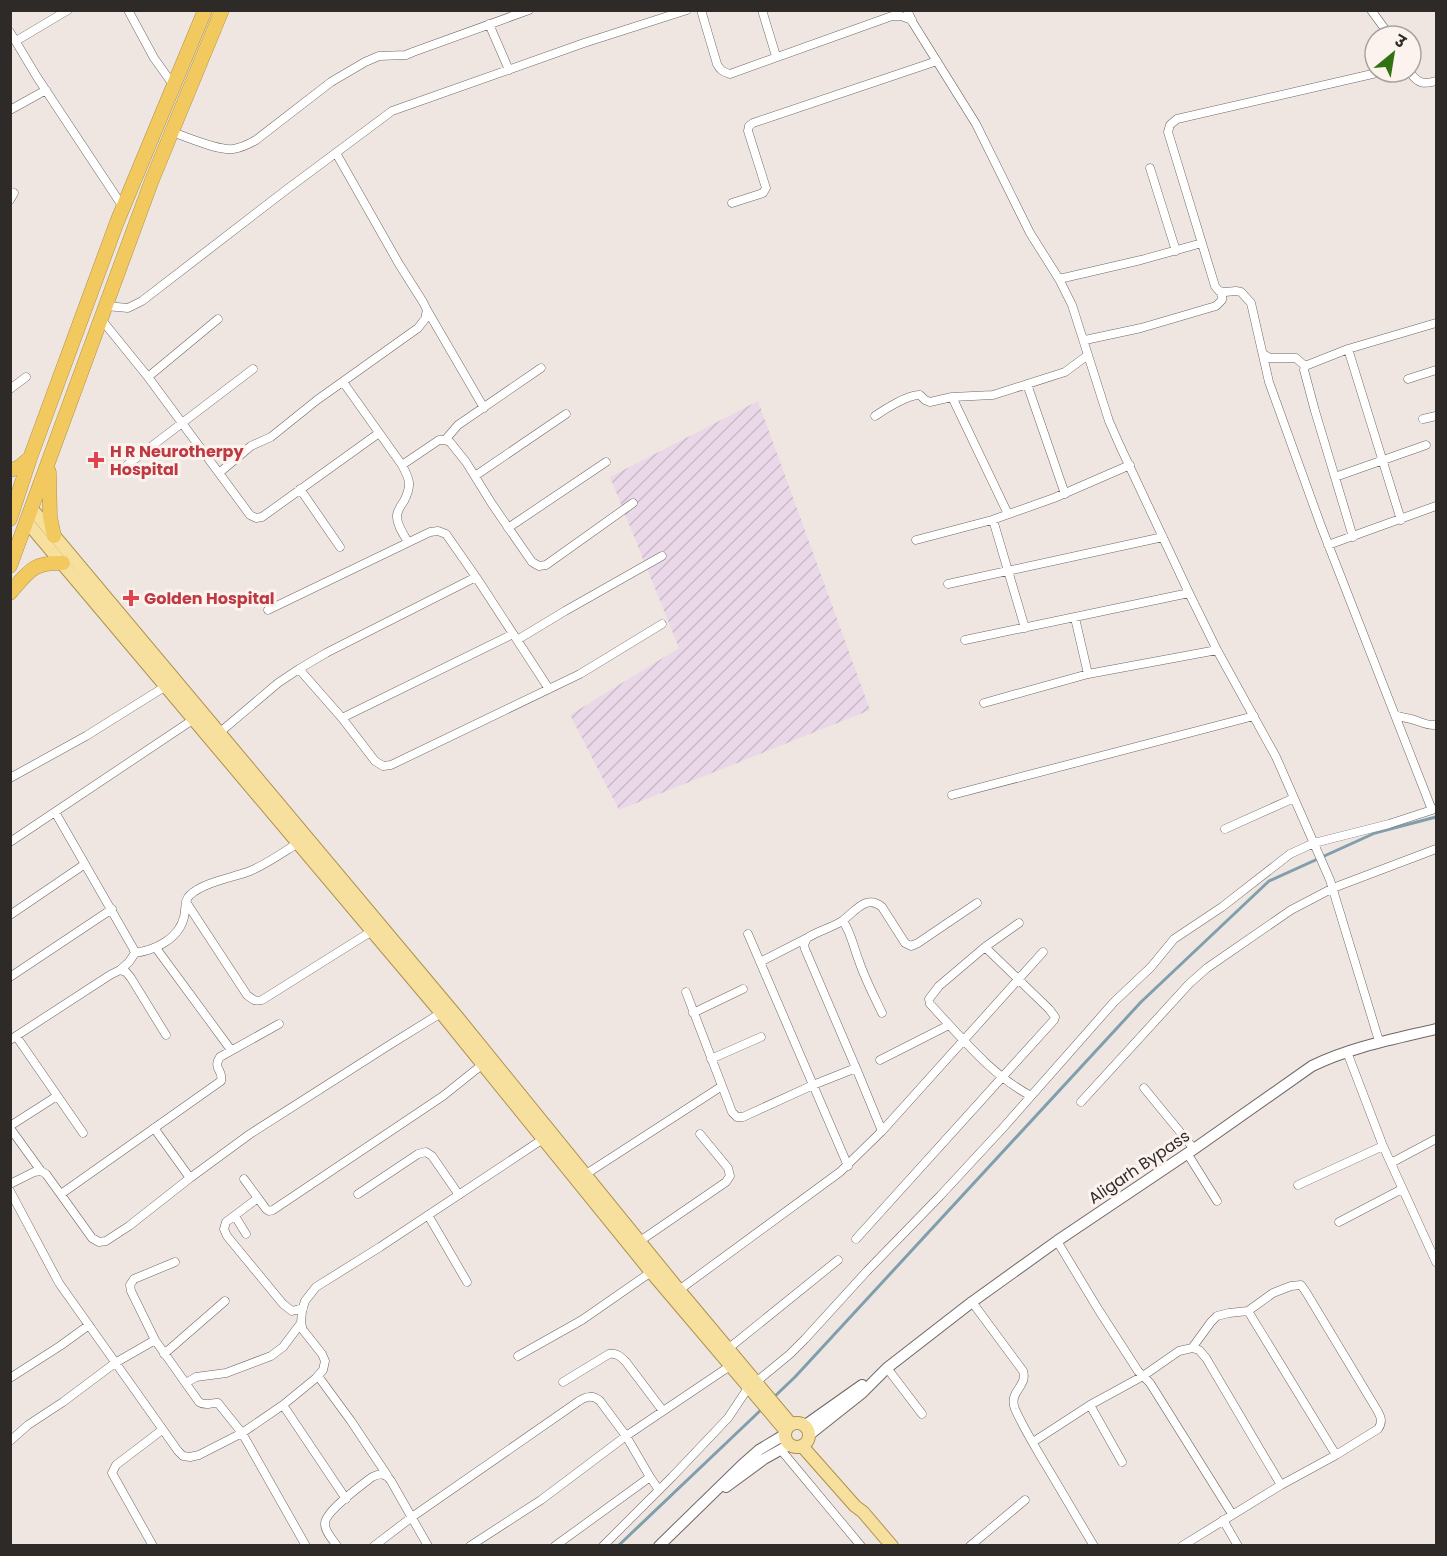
<svg xmlns="http://www.w3.org/2000/svg" width="1447" height="1556" font-family="Poppins,'Noto Sans Devanagari',sans-serif">
<style>
.industrial{fill:url(#industrial-furrows)}
.lines{fill:none;stroke-linecap:round;stroke-linejoin:round}
.stream{stroke:#809fac;stroke-width:3}
.street-casing{stroke:#6f6764;stroke-width:9}
.secondary-casing{stroke:#6f6764;stroke-width:12}
.primary-casing{stroke:#ad914b;stroke-width:14}
.highway-casing{stroke:#ad914b;stroke-width:15}
.street{stroke:#fff;stroke-width:8}
.secondary{stroke:#fff;stroke-width:10}
.primary{stroke:#f7df9e;stroke-width:12}
.highway{stroke:#f2c95e;stroke-width:14}
.health-dot{fill:#e0444e;stroke:#fcf3ef;stroke-width:2}
.labels{text-anchor:middle;dominant-baseline:central;stroke-width:6;stroke-linejoin:round;paint-order:stroke}
.health-label{font-size:16px;font-weight:bold;fill:#be3a42;stroke:#fcf3ef;text-anchor:start}
.street-label{font-size:16px;fill:#2d2a28;stroke:#fcf3ef}
</style>
<defs>
<pattern id="industrial-furrows" width="10" height="10" patternUnits="userSpaceOnUse" patternTransform="scale(1.5)"><rect width="10" height="10" fill="#ead8e9"/><path d="M-1 1l2-2M0 10L10 0M9 11l2-2" fill="none" stroke="#c9bac8"/></pattern>
</defs>
<rect width="100%" height="100%" fill="#efe6e2"/>
<path class="industrial" d="M 758,401 L 870,710 L 619,810 L 570,715 L 679,648 L 610,477 Z"/>
<g class="lines">
<path class="stream" d="M 774,1397 L 795,1377 L 1141,1002 L 1269,881 L 1375,833 L 1436,817
M 618,1546 L 763,1408"/>
<defs>
<path id="street" d="M 128,10 L 154,58 L 174,86
M 701,10 L 717,64 C 720,70 723,72 730,74 L 892,16 L 901,16 L 912,20
M 762,10 L 776,56
M 907,10 L 913,23 L 976,124 L 1030,233 L 1059,279 L 1072,305 L 1109,421 L 1120,446 L 1189,593 L 1217,650 L 1276,757 L 1330,880 L 1379,1041
M 1371,10 L 1390,36
M 489,24 L 509,70
M 10,32 L 37,77 L 123,207
M 16,41 L 68,10
M 1381,72 L 1177,119 L 1170,125 L 1168,132 L 1215,286 L 1219,291 L 1225,292 L 1236,291 L 1241,292 L 1251,303 L 1269,382 L 1321,526 L 1432,810
M 1410,72 C 1417,83 1424,85 1436,81
M 10,110 L 46,90
M 172,132 C 187,137 218,151 233,149 C 241,148 249,144 256,140 L 331,82 L 365,62 L 379,56 L 406,55 L 413,52 L 529,10
M 1150,168 L 1176,251
M 10,200 L 14,193
M 732,203 L 763,193 L 766,188 L 748,131 L 749,126 L 753,123 L 937,61
M 1059,279 L 1141,260 L 1202,243
M 106,306 L 128,308 L 142,301 L 286,190 L 392,111 L 584,43 L 687,10
M 427,310 L 484,408
M 101,319 L 148,377 L 250,515 L 256,518 L 262,517 L 379,433
M 1085,340 L 1141,328 L 1216,306 L 1222,300 L 1222,292
M 1348,349 L 1401,520
M 1263,354 L 1270,358 L 1296,358 L 1305,366
M 148,377 L 218,319
M 1408,379 L 1436,370
M 343,382 L 402,465 C 410,480 412,485 404,501 C 401,505 398,510 397,515 C 396,524 404,535 408,542
M 1027,384 L 1065,494
M 10,389 L 26,377
M 952,397 L 1008,514
M 875,416 C 885,409 909,394 920,395 L 925,400 L 930,402 L 952,397 L 993,395 L 1065,372 L 1088,355
M 1423,419 L 1436,416
M 445,440 L 458,425 L 541,368
M 127,465 L 253,369
M 402,465 L 439,440 L 445,440 L 450,442 L 466,462 L 492,504 L 532,562 L 539,566 L 546,565 L 633,503
M 219,473 L 251,446 L 271,437 L 317,400 L 418,328 L 425,319 L 427,310 L 423,302 L 399,264 L 336,153
M 475,476 L 566,414
M 1335,477 L 1426,445
M 300,489 L 340,547
M 993,520 L 1025,628
M 508,528 L 606,462
M 1353,537 L 1315,411 L 1304,370 L 1305,366 L 1348,349 L 1436,323
M 916,540 L 992,520 L 1054,498 L 1130,465
M 1328,545 L 1436,506
M 948,584 L 1163,537
M 268,610 L 430,532 L 438,531 L 446,534 L 476,577 L 549,689
M 1075,618 L 1088,674
M 517,640 L 565,611 L 662,556
M 965,640 L 1189,593
M 299,669 L 342,718 L 375,761 L 383,766 L 391,765 L 580,674 L 662,624
M 984,703 L 1088,674 L 1217,650
M 1395,715 C 1401,717 1405,718 1411,719 C 1420,721 1426,726 1436,725
M 342,718 L 513,634
M 219,733 L 278,683 L 299,669 L 326,653 L 476,577
M 10,778 L 86,736 L 166,686
M 952,795 L 1254,716
M 55,812 L 133,948 L 135,953 L 129,962 L 120,970
M 1225,829 L 1294,798
M 10,842 L 194,719
M 186,902 L 247,995 C 252,999 255,1002 262,1000 L 372,931
M 10,915 L 85,864
M 843,921 C 852,935 853,946 859,961 C 865,979 874,996 882,1013
M 1019,923 L 985,947 L 939,986 L 929,999 L 930,1004 C 961,1037 991,1075 1031,1096
M 748,934 L 848,1166
M 156,948 L 231,1050
M 135,953 C 155,950 179,939 184,917 C 186,910 184,900 190,895 C 204,882 232,878 250,871 C 267,864 282,853 298,843
M 760,962 L 807,938
M 10,977 L 112,909
M 686,992 L 732,1112 L 737,1117 L 743,1117 L 813,1085 L 856,1068
M 693,1013 L 743,989
M 16,1036 L 83,1133
M 10,1040 L 110,975 L 120,970 L 126,972 L 131,978 L 166,1035
M 1347,1052 L 1383,1146 L 1436,1262
M 711,1059 L 761,1037
M 880,1060 L 949,1025
M 1144,1088 L 1194,1149
M 1081,1102 L 1189,984 L 1207,968 L 1291,910 L 1333,888 L 1436,849
M 10,1126 L 57,1096
M 10,1128 L 41,1171
M 154,1128 L 190,1178
M 882,1131 L 1043,952
M 1187,1153 L 1217,1201
M 1391,1163 L 1436,1139
M 583,1176 L 722,1086
M 244,1179 L 266,1209 L 269,1211 L 273,1210 L 443,1096 L 483,1064
M 10,1184 L 34,1172 L 41,1171 L 46,1174 L 92,1238 L 99,1242 L 106,1241 L 129,1226 L 190,1178 L 250,1134 L 391,1044 L 441,1013
M 1298,1185 L 1383,1146
M 10,1191 L 59,1283 L 178,1451 L 183,1456 L 190,1457 L 199,1455 L 242,1433 L 283,1405 L 316,1378 L 323,1370 L 325,1361 L 322,1354 L 303,1330 L 301,1323 L 302,1311 L 305,1301 L 316,1287 L 380,1247 L 543,1139
M 61,1194 L 221,1081 C 224,1070 212,1069 220,1057 L 279,1024
M 358,1194 L 418,1154 L 426,1152 L 432,1156 L 459,1195
M 258,1198 L 226,1222 L 224,1229 L 227,1236 L 283,1304 L 292,1311 L 303,1308
M 428,1215 L 467,1282
M 235,1216 L 246,1234
M 1339,1222 L 1402,1189
M 856,1239 L 1054,1020 L 1055,1017 L 1049,1009 L 985,947
M 640,1241 L 726,1182 L 730,1176 L 728,1168 L 700,1134
M 1057,1241 L 1098,1309 L 1138,1371 L 1150,1383 L 1232,1514
M 175,1262 L 134,1279 L 130,1285 L 131,1291 L 155,1340 L 199,1402 C 206,1407 211,1402 218,1403 L 242,1433 L 306,1546
M 679,1290 L 840,1172 L 882,1131 L 856,1068 L 805,949 L 804,945 L 807,938 C 818,931 831,928 842,921 C 854,913 866,893 882,907 L 905,943 L 911,946 L 918,943 L 977,903
M 972,1302 L 1023,1371 C 1028,1387 1008,1391 1015,1409 C 1023,1427 1034,1445 1044,1462 C 1061,1490 1077,1518 1094,1546
M 1248,1311 L 1336,1455
M 729,1348 L 838,1260
M 164,1354 L 225,1301
M 518,1356 L 582,1320 L 654,1270
M 887,1368 L 922,1414
M 318,1376 L 351,1421 L 387,1475
M 10,1378 L 60,1346 L 89,1325
M 563,1382 L 609,1354 C 617,1353 620,1356 626,1362 L 663,1411
M 756,1382 L 790,1354 L 805,1339 L 867,1271 L 940,1196 L 1002,1129 L 1114,1002 L 1151,967 L 1174,939 L 1222,907 L 1290,854 L 1314,843 L 1389,824 L 1435,809
M 186,1383 L 196,1377 L 226,1373 L 271,1356 L 283,1347 L 301,1323
M 283,1405 L 346,1499
M 1090,1405 L 1122,1462
M 10,1441 L 28,1425 L 63,1402 L 115,1363 L 155,1340
M 1033,1442 L 1090,1405 L 1143,1376 L 1179,1351 L 1192,1348 L 1199,1350 L 1206,1358 L 1281,1485
M 781,1450 L 861,1546
M 1223,1520 L 1238,1546
M 153,1546 L 112,1473 L 116,1465 L 162,1430
M 337,1546 C 333,1540 325,1532 325,1524 C 324,1512 362,1485 372,1477 C 380,1473 386,1473 391,1481 L 428,1546
M 374,1546 L 412,1517 L 579,1401 C 587,1396 593,1395 600,1401 L 626,1436 L 650,1477 L 659,1490
M 470,1546 L 541,1500 L 626,1436 L 730,1366
M 555,1546 L 650,1477
M 603,1546 L 672,1477 L 728,1418 L 748,1388
M 970,1546 L 1025,1500
M 1182,1546 L 1281,1485 L 1336,1455 L 1378,1429 C 1383,1422 1381,1417 1377,1410 L 1306,1292 L 1301,1285 L 1291,1286 L 1273,1293 L 1248,1311 L 1229,1313 L 1217,1316 L 1211,1322 L 1192,1348"/>
<path id="secondary" d="M 804,1426 L 862,1385
M 809,1435 L 862,1393 L 887,1368 L 972,1302 L 1057,1241 L 1194,1149 L 1312,1066 C 1351,1047 1394,1039 1436,1029
M 726,1487 L 764,1459 L 789,1445
M 659,1546 L 742,1465 L 759,1450 L 784,1435"/>
<path id="primary" d="M 32,509 L 455,1014 L 679,1290 L 791,1424
M 27,522 L 441,1013 L 651,1272 L 785,1430
M785 1435a12 12 0 1 1 24 0a12 12 0 1 1-24 0Z
M 802,1446 L 855,1506 L 863,1512 L 892,1546"/>
<path id="highway" d="M 10,470 L 18,468 L 30,458
M 49,472 L 50,517 L 54,536
M 10,519 L 30,458 L 117,222 L 205,10
M 10,566 L 152,180 L 222,10
M 10,593 C 29,571 33,562 63,563"/>
</defs>
<use href="#street" class="street-casing"/>
<use href="#secondary" class="secondary-casing"/>
<use href="#primary" class="primary-casing"/>
<use href="#highway" class="highway-casing"/>
<use href="#street" class="street"/>
<use href="#secondary" class="secondary"/>
<use href="#primary" class="primary"/>
<use href="#highway" class="highway"/>
</g>
<g class="health-dot">
<path d="M93 451h6v6h6v6h-6v6h-6v-6h-6v-6h6z"/>
<path d="M128 589h6v6h6v6h-6v6h-6v-6h-6v-6h6z"/>
</g>
<g class="labels">
<g class="health-label">
<text x="110" y="451">H R Neurotherpy<tspan x="110" dy="18">Hospital</tspan></text>
<text x="144" y="598">Golden Hospital</text>
</g>
<g class="street-label">
<text transform="translate(1139 1167) rotate(-34)">Aligarh Bypass</text>
</g>
</g>
<rect width="1447" height="1556" fill="none" stroke="#2d2a28" stroke-width="24"/>
<g transform="translate(1393 54) rotate(30)"><circle r="28" fill="#fcf3ef" stroke="#a9a39f" stroke-width="1.5"/>
<path d="M0-4.5L10 22L0 15L-10 22Z" fill="#307310"/>
<text y="-9" font-size="16" font-weight="bold" text-anchor="middle" fill="#2d2a28">उ</text>
</g>
</svg>
